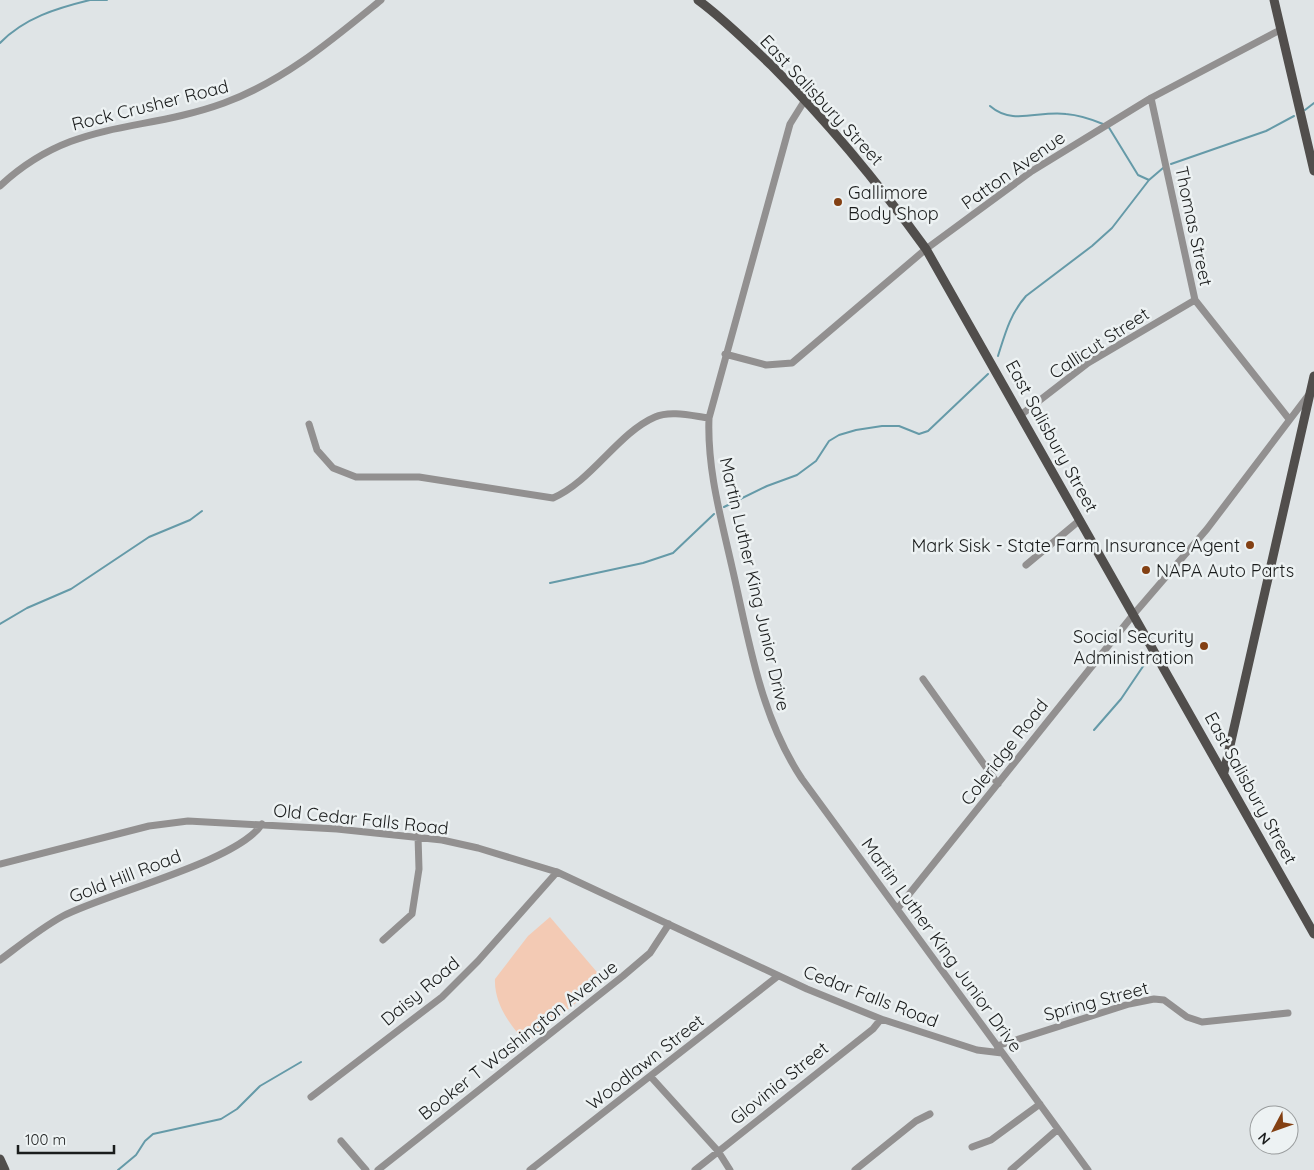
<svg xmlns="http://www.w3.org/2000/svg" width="1314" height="1170" font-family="Quicksand,sans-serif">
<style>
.green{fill:#f3cab4}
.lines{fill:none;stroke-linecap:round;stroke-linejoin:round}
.stream{stroke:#659aa8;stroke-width:2}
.minor{stroke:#929090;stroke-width:7}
.major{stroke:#514e4c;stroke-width:9}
.poi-dot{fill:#834013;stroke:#edf2f3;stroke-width:2}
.labels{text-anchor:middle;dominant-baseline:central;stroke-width:5;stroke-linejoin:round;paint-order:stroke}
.street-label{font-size:18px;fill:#1a1c1c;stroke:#edf2f3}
.poi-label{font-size:18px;fill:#1a1c1c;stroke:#edf2f3;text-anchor:start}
</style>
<rect width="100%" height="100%" fill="#dfe4e6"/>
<path class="green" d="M 550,917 L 602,978 L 602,982 L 526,1043 C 510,1025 494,1004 495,979 L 528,936 Z"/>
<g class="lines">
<path class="stream" d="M 90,0 L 107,0
M 0,43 C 24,18 57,8 90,0
M 990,106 C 1013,126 1039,110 1066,114 C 1078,115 1091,119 1103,124
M 1305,110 L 1314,103
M 1108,126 L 1138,175 L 1149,180
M 1171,164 L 1266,131 L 1294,116
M 998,356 C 1005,334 1010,314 1026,296 L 1092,246 L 1112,228 L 1149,180 L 1163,168
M 724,507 L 767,486 L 797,475 L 816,461 L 829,441 L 839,435 L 856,430 L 882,426 L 899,426 L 919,434 L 928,431 L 988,374
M 550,583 L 643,563 L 673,553 L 714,514
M 0,624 L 27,608 L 71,589 L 149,537 L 190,520 L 202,511
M 1094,730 L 1121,699 L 1148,659
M 118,1170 L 136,1155 L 145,1141 L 153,1134 L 221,1119 L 237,1109 L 260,1086 L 301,1062"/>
<path class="minor" d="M 1151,98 L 1195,300 L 1289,419
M 805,100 L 790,124 L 709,418 C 707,469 721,518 732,567 C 749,640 760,716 802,779 L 1088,1170
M 0,186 C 73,118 139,134 224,103 C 284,81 332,40 381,0
M 725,354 L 766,365 L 792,363 L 926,249 L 1032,171 L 1151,98 L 1280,30
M 1022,414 L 1088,363 L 1195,300
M 309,424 L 317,450 L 333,468 L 356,477 L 419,477 L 553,498 C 592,481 618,433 655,417 C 670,410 693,416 709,418
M 1026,565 L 1080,520
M 923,679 L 998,784
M 0,864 L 149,826 L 188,821 L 337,829 L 442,840 L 478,848 L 557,872 L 807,989 L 881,1019 L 977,1050 L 1002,1053
M 898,908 L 1133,615 L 1207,529 L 1310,393
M 383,940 L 412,914 L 419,869 L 418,836
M 0,960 C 20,945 41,928 63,916 C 107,893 237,862 262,824
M 997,1046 L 1129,1004 L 1154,999 L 1164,1000 L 1187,1017 L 1202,1022 L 1288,1013
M 651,1077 L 718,1151 L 730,1170
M 311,1097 L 442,997 L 478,961 L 557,872
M 341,1141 L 366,1170
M 972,1147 L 991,1140 L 1040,1104
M 378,1170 L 623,976 L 650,953 L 669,924
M 530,1170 L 778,976
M 695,1170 L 873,1029 L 881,1019
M 855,1170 L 916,1121 L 930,1114
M 1011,1170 L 1058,1129"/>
<path class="major" d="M 698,0 C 724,19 749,44 772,66 C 829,123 879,184 926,249 L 1314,934
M 1274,0 L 1314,171
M 1224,772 L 1314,376
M 0,1159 L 5,1170"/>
</g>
<g class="poi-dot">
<circle cx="838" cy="202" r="5"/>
<circle cx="1250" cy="545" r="5"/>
<circle cx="1146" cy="570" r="5"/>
<circle cx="1204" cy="646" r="5"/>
</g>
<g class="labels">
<g class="street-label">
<text transform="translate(822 100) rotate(47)">East Salisbury Street</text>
<text transform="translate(150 105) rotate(-14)">Rock Crusher Road</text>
<text transform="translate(1013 170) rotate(-35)">Patton Avenue</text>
<text transform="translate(1194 226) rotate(78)">Thomas Street</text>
<text transform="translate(1099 343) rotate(-33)">Callicut Street</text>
<text transform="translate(1052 436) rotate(61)">East Salisbury Street</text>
<text transform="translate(755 584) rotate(77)">Martin Luther King Junior Drive</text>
<text transform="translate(1004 752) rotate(-52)">Coleridge Road</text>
<text transform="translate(1251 788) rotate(61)">East Salisbury Street</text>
<text transform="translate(361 819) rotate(6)">Old Cedar Falls Road</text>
<text transform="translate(125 876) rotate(-21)">Gold Hill Road</text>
<text transform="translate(942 945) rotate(54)">Martin Luther King Junior Drive</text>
<text transform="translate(420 991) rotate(-40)">Daisy Road</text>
<text transform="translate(871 996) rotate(21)">Cedar Falls Road</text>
<text transform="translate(1096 1001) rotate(-15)">Spring Street</text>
<text transform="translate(518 1040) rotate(-38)">Booker T Washington Avenue</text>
<text transform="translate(645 1062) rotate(-38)">Woodlawn Street</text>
<text transform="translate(779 1083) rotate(-39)">Glovinia Street</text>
</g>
<g class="poi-label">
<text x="848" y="192">Gallimore<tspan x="848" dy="21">Body Shop</tspan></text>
<text x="1240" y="545" text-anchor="end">Mark Sisk - State Farm Insurance Agent</text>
<text x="1156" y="570">NAPA Auto Parts</text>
<text x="1194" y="636" text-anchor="end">Social Security<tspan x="1194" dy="21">Administration</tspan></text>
</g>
</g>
<g transform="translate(1274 1130) rotate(229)"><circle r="24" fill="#edf2f3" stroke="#999c9d"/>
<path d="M0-4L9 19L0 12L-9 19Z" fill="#834013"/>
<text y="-8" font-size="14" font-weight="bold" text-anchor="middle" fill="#1a1c1c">N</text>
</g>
<path d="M18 1145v8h96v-8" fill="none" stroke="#1a1c1c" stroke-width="2.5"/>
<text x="25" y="1145" font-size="15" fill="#1a1c1c" stroke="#edf2f3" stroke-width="4" paint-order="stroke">100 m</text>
</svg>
